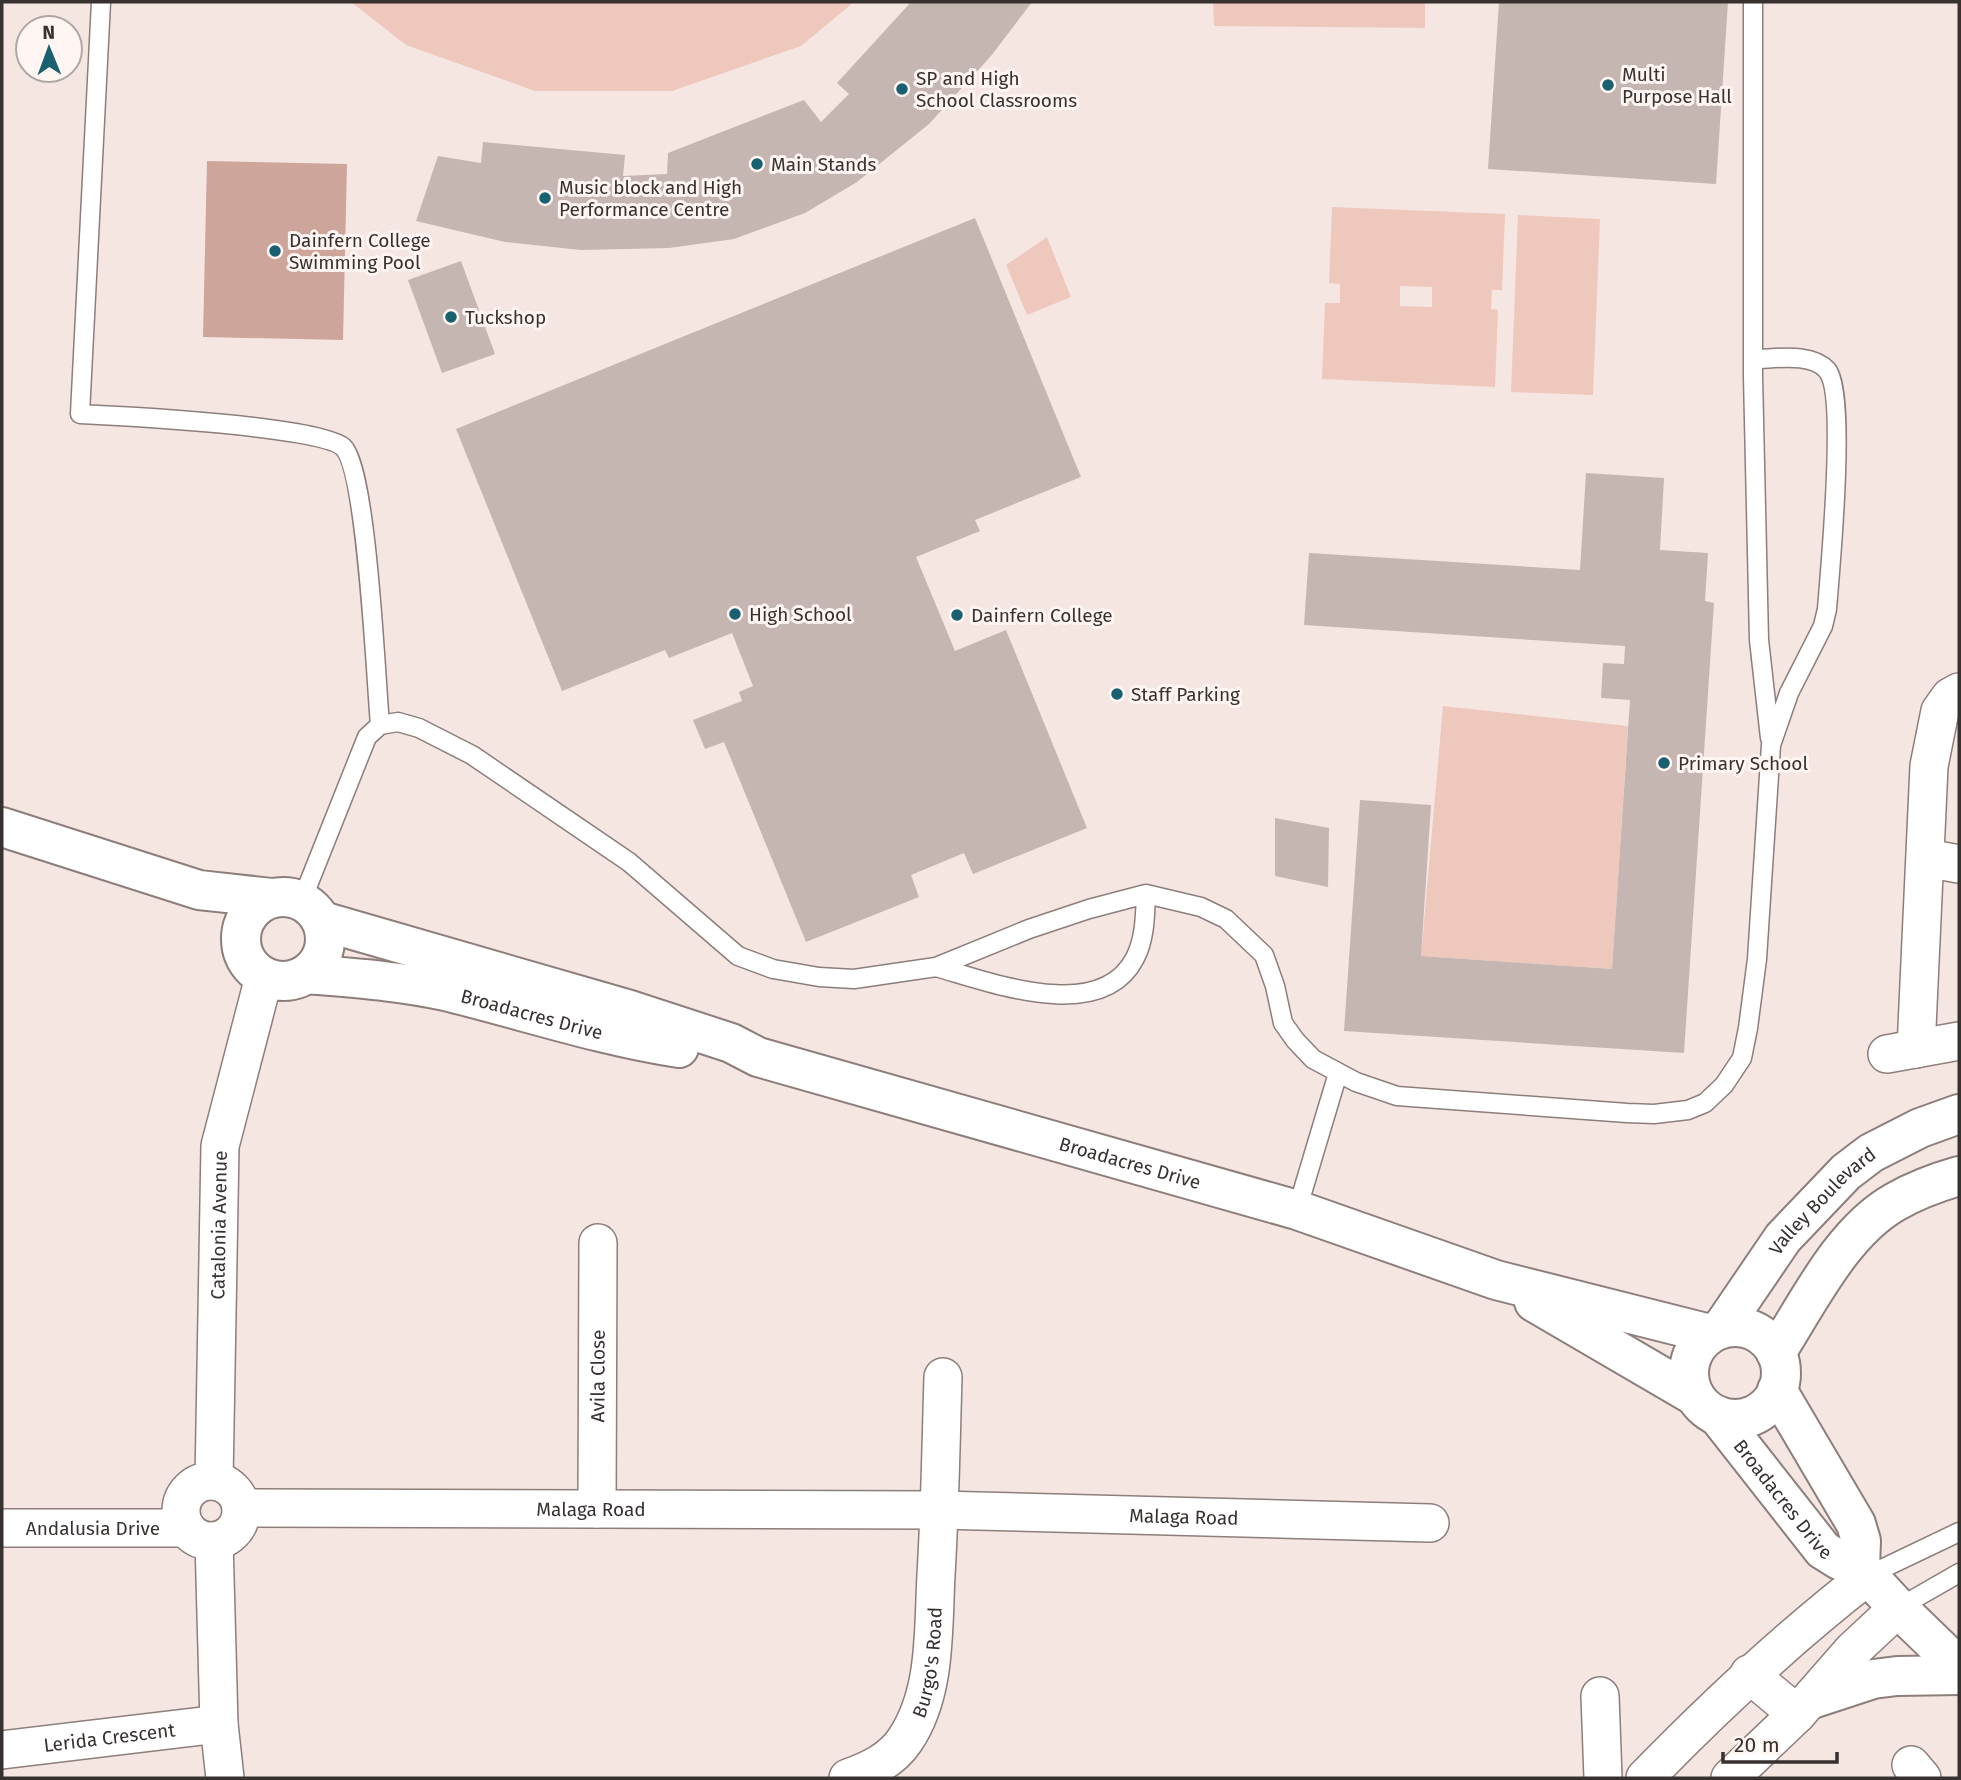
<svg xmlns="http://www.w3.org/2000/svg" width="1961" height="1780" font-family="'Fira Sans',sans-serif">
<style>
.green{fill:#efc8bd;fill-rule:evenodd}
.water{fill:#cda59b}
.building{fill:#c5b6b2}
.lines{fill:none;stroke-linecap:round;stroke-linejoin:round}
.lane-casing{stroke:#8c7e7b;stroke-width:21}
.street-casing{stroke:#8c7e7b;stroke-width:40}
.secondary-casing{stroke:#8c7e7b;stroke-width:42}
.lane{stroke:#fff;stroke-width:18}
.street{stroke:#fff;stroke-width:37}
.secondary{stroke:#fff;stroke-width:38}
.poi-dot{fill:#196171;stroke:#fff5f2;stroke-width:2.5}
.labels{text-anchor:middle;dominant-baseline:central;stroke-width:6;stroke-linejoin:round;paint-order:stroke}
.poi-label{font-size:19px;fill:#37312f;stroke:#fff5f2;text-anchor:start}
.street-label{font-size:19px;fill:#37312f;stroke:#fff5f2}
</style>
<rect width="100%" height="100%" fill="#f6e6e2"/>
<path class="green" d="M 351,2 L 854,2 L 801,46 L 672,91 L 535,91 L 406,45 Z
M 1213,2 L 1425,2 L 1425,28 L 1214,26 Z
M 1332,207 L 1505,214 L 1502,290 L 1492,290 L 1491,309 L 1498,310 L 1495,387 L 1322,379 L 1325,303 L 1340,303 L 1340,284 L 1329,283 ZM 1400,286 L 1432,287 L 1432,307 L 1400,306 Z
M 1518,215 L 1600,219 L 1593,395 L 1511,392 Z
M 1047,237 L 1071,297 L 1027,315 L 1006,265 Z
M 1443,706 L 1628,726 L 1612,969 L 1421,956 Z"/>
<path class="water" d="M 207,161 L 347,164 L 343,340 L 203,337 Z"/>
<path class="building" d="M 911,2 L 1032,2 L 991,56 L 929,124 L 857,182 L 805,213 L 734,239 L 669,248 L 581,250 L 505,242 L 416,221 L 438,156 L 481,163 L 483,142 L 625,155 L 623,176 L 667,174 L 668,153 L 804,100 L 821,122 L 849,94 L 837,83 Z
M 1499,2 L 1728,2 L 1716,184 L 1488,169 Z
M 975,218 L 1081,477 L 975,520 L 980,531 L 916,557 L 955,651 L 1006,630 L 1087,828 L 973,874 L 964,853 L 911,875 L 919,897 L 806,942 L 724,742 L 705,749 L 693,720 L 742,701 L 739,692 L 753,686 L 732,633 L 669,658 L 665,650 L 562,691 L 456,429 Z
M 461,261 L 495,354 L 442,373 L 408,280 Z
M 1586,473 L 1664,478 L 1660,550 L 1708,553 L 1705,601 L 1714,603 L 1684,1053 L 1344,1031 L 1360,800 L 1431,805 L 1421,956 L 1612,969 L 1630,700 L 1601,698 L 1603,663 L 1624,664 L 1625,646 L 1304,625 L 1309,553 L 1580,570 Z
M 1275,818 L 1329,828 L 1328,887 L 1275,876 Z"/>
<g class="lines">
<defs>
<path id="lane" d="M 101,2 L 80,414 C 121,416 320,426 343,447 C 367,469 376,681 380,725
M 1753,2 L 1753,376 L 1759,640 L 1770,738
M 302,900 L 367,737 L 380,725 L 398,722 L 419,728 L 472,755 L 629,862 L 738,956 L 773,969 L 819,977 L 854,979 L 936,967 L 1029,929 L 1089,909 L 1146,894 L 1201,907 L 1226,919 L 1264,955 L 1275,986 L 1283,1023 L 1295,1040 L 1313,1059 L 1356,1082 L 1397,1096 L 1627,1113 L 1654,1114 L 1688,1110 L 1705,1103 L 1724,1085 L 1742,1058 L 1748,1028 L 1757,959 L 1771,745 L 1789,693 L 1823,626 L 1827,609 C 1830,571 1847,393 1827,370 C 1811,352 1775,359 1754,359
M 936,967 C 990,982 1101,1025 1135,958 C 1145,939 1145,916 1146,894
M 1297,1210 L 1338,1073
M 1869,1575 L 1959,1532
M 1898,1608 L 1959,1573"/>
<g id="street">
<path d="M 1926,858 L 1959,864"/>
<path d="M 1916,1049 L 1929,766 L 1940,711 L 1950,697 L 1959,692"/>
<path d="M 1887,1054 L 1959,1041"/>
<path id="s1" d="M 214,1481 L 220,1146 L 264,977"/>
<circle cx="211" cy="1511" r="30"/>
<path id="s2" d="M 241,1508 L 939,1510 L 1430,1523"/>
<path id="s3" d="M 597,1509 L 598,1243"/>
<path id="s4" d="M 2,1528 L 186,1528"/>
<path d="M 214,1541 L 219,1724 L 225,1778"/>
<path d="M 1749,1674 L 1797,1714"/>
<path d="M 1600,1696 L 1603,1778"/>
<path id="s5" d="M 2,1750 L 219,1724"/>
<path d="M 1911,1765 L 1922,1778"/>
<path id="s6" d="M 848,1778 C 870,1770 892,1760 905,1740 C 937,1693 933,1629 936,1575 C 940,1509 941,1443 943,1377"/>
<path d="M 1645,1778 C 1716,1705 1789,1637 1869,1575"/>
<path d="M 1730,1778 L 1797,1714 L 1853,1650 L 1898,1608"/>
</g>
<g id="secondary">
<path d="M 2,827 L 199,890 L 272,898"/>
<circle cx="283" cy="939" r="42"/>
<path id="s7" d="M 322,921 L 630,1010 L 731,1043 L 758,1057 L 1297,1210 L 1496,1280 L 1710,1334"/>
<path id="s8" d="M 307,974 C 353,978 400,981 445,991 C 523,1010 600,1036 679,1048"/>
<path d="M 1534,1302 L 1695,1396"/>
<circle cx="1735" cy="1373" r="46"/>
<path id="s9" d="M 1721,1329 L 1783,1238 L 1846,1172 L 1871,1153 L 1920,1128 L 1959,1114"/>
<path d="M 1776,1353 C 1808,1303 1842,1232 1895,1202 C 1914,1191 1938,1182 1959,1176"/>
<path d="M 1777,1390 L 1856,1524 L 1861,1541 L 1860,1567"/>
<path id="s10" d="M 1717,1415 L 1823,1550 L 1839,1560 L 1860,1567 L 1898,1608 L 1959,1667"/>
<path d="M 1812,1699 L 1873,1679 L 1897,1676 L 1959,1675"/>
</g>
</defs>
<use href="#lane" class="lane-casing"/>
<use href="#street" class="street-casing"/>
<use href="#secondary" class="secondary-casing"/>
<use href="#lane" class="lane"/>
<use href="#street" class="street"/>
<use href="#secondary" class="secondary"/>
</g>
<g class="poi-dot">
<circle cx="1608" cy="85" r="7"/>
<circle cx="902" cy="89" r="7"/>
<circle cx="757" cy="164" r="7"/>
<circle cx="545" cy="198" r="7"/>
<circle cx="275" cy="251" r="7"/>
<circle cx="451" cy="317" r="7"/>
<circle cx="735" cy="614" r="7"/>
<circle cx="957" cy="615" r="7"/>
<circle cx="1117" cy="694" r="7"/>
<circle cx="1664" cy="763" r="7"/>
</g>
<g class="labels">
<g class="poi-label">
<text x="1622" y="74">Multi<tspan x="1622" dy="22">Purpose Hall</tspan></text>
<text x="916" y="78">SP and High<tspan x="916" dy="22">School Classrooms</tspan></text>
<text x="771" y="164">Main Stands</text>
<text x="559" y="187">Music block and High<tspan x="559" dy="22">Performance Centre</tspan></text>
<text x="289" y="240">Dainfern College<tspan x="289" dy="22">Swimming Pool</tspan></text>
<text x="465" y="317">Tuckshop</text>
<text x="749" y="614">High School</text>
<text x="971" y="615">Dainfern College</text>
<text x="1131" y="694">Staff Parking</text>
<text x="1678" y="763">Primary School</text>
</g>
<g class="street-label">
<text stroke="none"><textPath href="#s8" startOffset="229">Broadacres Drive</textPath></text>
<text stroke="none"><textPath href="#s7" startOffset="844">Broadacres Drive</textPath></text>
<text stroke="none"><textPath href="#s9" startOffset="164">Valley Boulevard</textPath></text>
<text stroke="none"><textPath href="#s1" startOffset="256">Catalonia Avenue</textPath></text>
<text stroke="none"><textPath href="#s3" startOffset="133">Avila Close</textPath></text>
<text stroke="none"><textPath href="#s10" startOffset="107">Broadacres Drive</textPath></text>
<text stroke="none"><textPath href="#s2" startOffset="350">Malaga Road</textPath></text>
<text stroke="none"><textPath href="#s2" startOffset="943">Malaga Road</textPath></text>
<text stroke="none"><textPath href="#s4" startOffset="91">Andalusia Drive</textPath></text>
<text stroke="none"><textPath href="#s6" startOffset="152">Burgo's Road</textPath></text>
<text stroke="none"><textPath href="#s5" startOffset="108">Lerida Crescent</textPath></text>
</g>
</g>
<rect width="1961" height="1780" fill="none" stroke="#37312f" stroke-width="7"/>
<g transform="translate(49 49) rotate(359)"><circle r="33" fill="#fff5f2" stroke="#afa7a4" stroke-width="2"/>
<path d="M0-5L12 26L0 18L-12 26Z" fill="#196171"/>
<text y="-10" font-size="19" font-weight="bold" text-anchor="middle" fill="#37312f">N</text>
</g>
<path d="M1723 1752v10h114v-10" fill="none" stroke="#37312f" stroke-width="3.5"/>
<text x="1734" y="1752" font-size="21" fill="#37312f" stroke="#fff5f2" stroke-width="5" paint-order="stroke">20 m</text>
</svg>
